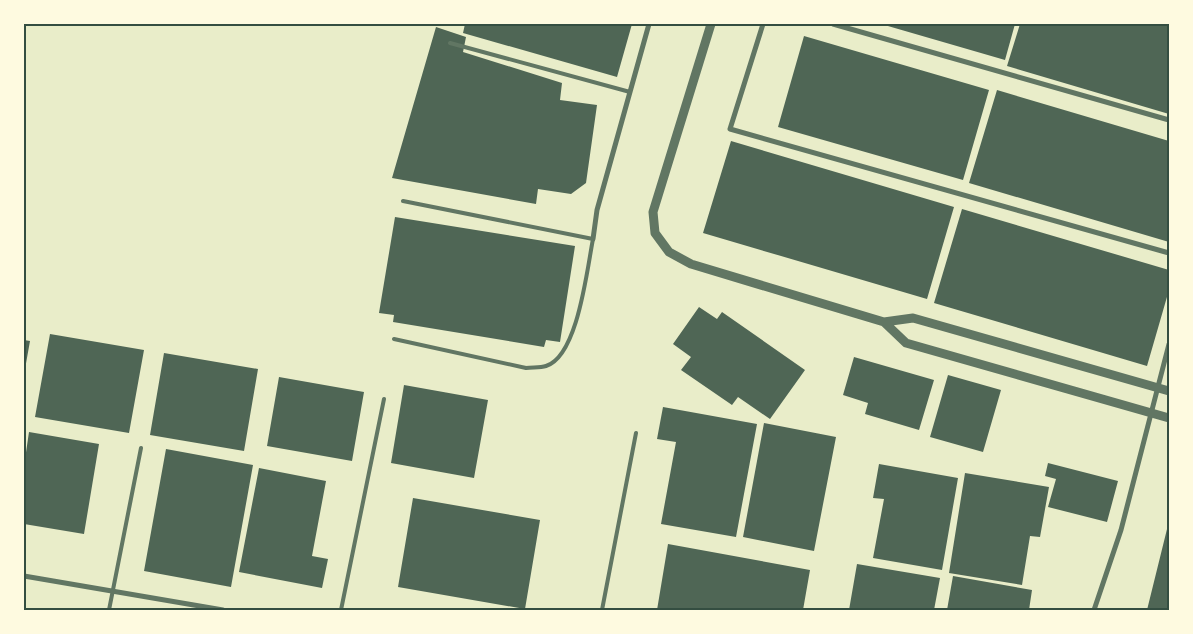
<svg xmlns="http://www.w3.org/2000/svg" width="1193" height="634" font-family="'Varela Round',sans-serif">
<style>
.building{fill:#4f6655}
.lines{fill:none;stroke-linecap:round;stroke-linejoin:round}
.service{stroke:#617663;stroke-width:4}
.minor{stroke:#617663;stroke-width:5}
.tertiary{stroke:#617663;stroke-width:9}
.neatline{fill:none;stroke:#344e41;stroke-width:2}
</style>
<rect width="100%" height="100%" fill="#e9edc9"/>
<path class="building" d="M 465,24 L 632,24 L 617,77 L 463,33 Z
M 881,24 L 1015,24 L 1005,60 Z
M 1020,24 L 1169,24 L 1169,114 L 1007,66 Z
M 436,27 L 466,37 L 463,52 L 562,83 L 560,100 L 597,105 L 586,183 L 571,194 L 538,189 L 536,204 L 392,178 Z
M 804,36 L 989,90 L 963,180 L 778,127 Z
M 997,90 L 1169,141 L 1169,242 L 969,183 Z
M 731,141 L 954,207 L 927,299 L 703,233 Z
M 962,209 L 1169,270 L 1169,290 L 1147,366 L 934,303 Z
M 395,217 L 575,246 L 560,342 L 546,340 L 544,347 L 393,322 L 394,315 L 379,313 Z
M 699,307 L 717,319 L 722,312 L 805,370 L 770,419 L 738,397 L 732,405 L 681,370 L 691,357 L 673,344 Z
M 50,334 L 144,350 L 129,433 L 35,417 Z
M 24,340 L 30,341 L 25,369 L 24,369 Z
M 164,353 L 258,369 L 244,451 L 150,435 Z
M 854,357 L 934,380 L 919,430 L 865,414 L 868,403 L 843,395 Z
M 948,375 L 1001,390 L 983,452 L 930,437 Z
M 279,377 L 364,392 L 352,461 L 267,446 Z
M 404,385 L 488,400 L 474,478 L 391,463 Z
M 663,407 L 757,424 L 736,537 L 661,524 L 676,442 L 657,439 Z
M 764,423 L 836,437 L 814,551 L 743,537 Z
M 29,432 L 99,444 L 84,534 L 24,524 L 24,466 Z
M 166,449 L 253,465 L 231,587 L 144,571 Z
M 1048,463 L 1118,481 L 1107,522 L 1048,507 L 1056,479 L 1045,476 Z
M 879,464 L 958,478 L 942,570 L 873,558 L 884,499 L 873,498 Z
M 259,468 L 326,481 L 312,556 L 328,559 L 322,588 L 239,572 Z
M 965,473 L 1049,487 L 1040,537 L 1030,536 L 1022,585 L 949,573 Z
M 413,498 L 540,520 L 525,609 L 398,587 Z
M 1169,521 L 1169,610 L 1147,610 Z
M 668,544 L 810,570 L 803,610 L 657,610 Z
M 857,564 L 940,578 L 934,610 L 849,610 Z
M 953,576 L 1032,590 L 1029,610 L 947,610 Z"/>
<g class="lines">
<path class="service" d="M 450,43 L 630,92
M 394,339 L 526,368 C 532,367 540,368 546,366 C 578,356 587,269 593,239 L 403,201
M 109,610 L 141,448
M 341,610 L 384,399
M 602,610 L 636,433"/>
<path class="minor" d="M 763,24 L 730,129 L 1169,253
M 833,24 L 1169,120
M 593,239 L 597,210 L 649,24
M 24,576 L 223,610
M 1094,610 L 1121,530 L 1169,344"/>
<path class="tertiary" d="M 711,24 L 653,212 L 655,233 L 669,252 L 691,264 L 884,322 L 913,318 L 1169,391
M 884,322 L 906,343 L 1169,418"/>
</g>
<rect width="1193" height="634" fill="none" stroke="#fefae0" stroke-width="50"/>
<rect x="25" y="25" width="1143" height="584" class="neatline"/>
</svg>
